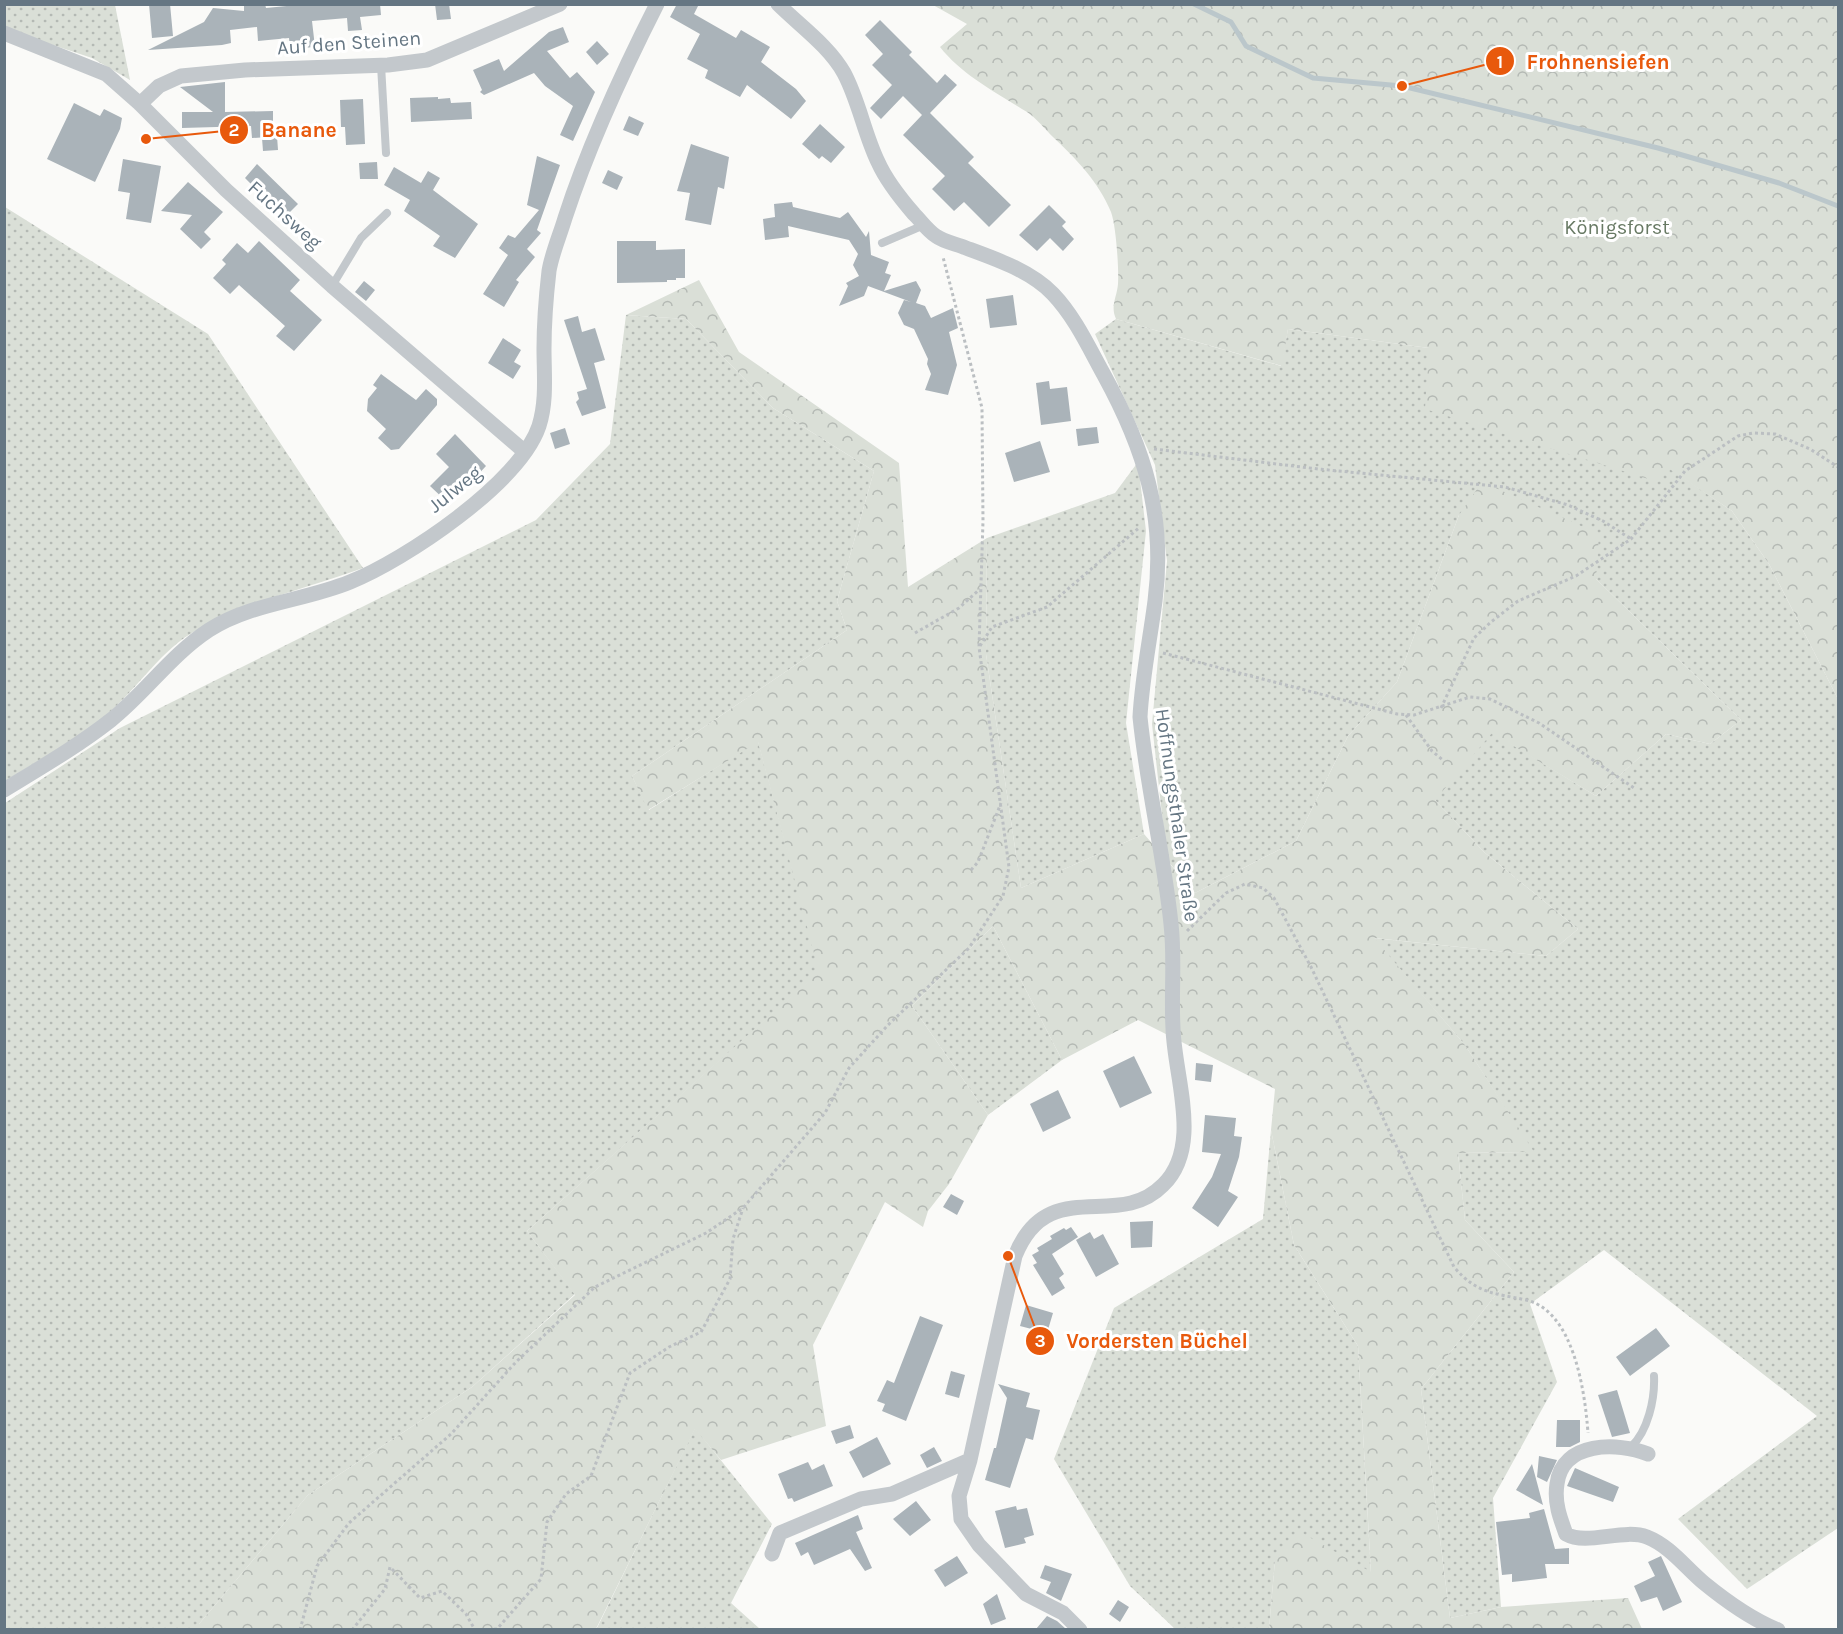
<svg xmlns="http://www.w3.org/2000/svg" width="1843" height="1634" font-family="Karla,sans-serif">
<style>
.grass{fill:url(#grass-dots)}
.forest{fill:url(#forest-crowns)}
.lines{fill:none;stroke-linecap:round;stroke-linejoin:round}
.stream{stroke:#bbc7cb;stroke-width:5}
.building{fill:#aab3b9}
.path{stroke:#bbbfc2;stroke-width:3;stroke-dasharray:3 3;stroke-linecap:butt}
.service{stroke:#c3c8cc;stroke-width:8}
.minor{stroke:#c3c8cc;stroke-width:15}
.labels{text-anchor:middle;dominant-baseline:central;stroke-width:6;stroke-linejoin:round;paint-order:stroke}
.street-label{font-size:20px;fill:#657683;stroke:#fff}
.park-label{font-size:20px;fill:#687a64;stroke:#fff}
.leader{fill:none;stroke:#e8590c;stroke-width:2}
.callout-dot{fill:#e8590c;stroke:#fff;stroke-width:2}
.mark-label{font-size:18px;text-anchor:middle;font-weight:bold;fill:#fff}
.callout-label{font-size:21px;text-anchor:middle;font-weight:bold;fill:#e8590c;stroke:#fff;stroke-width:6;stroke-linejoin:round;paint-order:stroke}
</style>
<defs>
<pattern id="grass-dots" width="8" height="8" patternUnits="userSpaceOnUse" patternTransform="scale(1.5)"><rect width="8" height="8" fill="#dadfd7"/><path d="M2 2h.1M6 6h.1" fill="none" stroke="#b4b9b4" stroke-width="1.8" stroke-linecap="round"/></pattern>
<pattern id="forest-crowns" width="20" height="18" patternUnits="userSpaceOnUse" patternTransform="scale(1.5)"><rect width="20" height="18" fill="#dadfd7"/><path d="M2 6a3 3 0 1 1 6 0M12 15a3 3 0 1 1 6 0" fill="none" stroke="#b4b9b4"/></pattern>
</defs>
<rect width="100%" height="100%" fill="#fafaf8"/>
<path class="grass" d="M 5,5 L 115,5 L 130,80 L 92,58 L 5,29 Z
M 5,207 L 208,334 L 363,568 C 308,588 249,601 197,630 C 162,649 140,685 111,711 C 79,738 41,759 5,781 Z
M 626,315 L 686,319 L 773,408 L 874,471 L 837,601 L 847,630 L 632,776 L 649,810 L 758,741 L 820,972 L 527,1231 L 575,1294 L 472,1387 L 308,1495 L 199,1624 L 199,1629 L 5,1630 L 5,803 L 120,728 L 536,520 L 610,444 Z
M 1116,319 L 1281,366 L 1288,329 L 1429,348 L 1668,467 L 1732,511 L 1769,564 L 1838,699 L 1838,1528 L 1747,1589 L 1678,1519 L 1817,1416 L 1604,1250 L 1530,1304 L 1557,1382 L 1493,1498 L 1501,1607 L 1450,1618 L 1421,1389 L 1514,1272 L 1465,1220 L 1458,1153 L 1533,1152 L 1465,1045 L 1373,938 L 1546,956 L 1578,929 L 1484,852 L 1434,799 L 1492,732 L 1596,796 L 1666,734 L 1710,744 L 1741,720 L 1596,579 L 1459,515 L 1397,682 L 1348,736 L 1296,841 L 1195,893 L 1167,860 L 1152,724 L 1167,561 L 1155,465 L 1095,334 Z
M 1138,462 L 1146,531 L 1126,723 L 1144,834 L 1021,888 L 986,654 L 987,538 L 1115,493 Z
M 993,926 L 1062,1060 L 988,1115 L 912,1006 Z
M 1271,1130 L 1294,1245 L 1358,1346 L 1371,1573 L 1275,1560 L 1269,1629 L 1175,1629 L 1130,1586 L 1054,1459 L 1114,1308 L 1263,1219 Z
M 695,1428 L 772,1524 L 731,1603 L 760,1629 L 596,1630 Z"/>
<path class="forest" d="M 933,5 L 1838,5 L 1838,699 L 1769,564 L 1732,511 L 1668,468 L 1658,482 L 1425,409 L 1429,348 L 1288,329 L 1282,366 L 1116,319 C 1110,306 1117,297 1118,284 C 1119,269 1116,225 1111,212 C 1098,181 1077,160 1053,137 C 1045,129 1036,118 1027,112 C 997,93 962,75 940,47 L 967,24 Z
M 699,280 L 739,352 L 899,463 L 908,587 L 987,538 L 986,654 L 1021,888 L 1144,834 L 1195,893 L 1296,841 L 1348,736 L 1397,682 L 1459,515 L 1482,482 L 1599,534 L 1596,579 L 1741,720 L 1710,744 L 1666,734 L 1596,796 L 1492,733 L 1435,800 L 1484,852 L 1578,929 L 1546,956 L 1374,938 L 1465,1045 L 1534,1152 L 1458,1153 L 1465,1220 L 1514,1272 L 1421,1389 L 1450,1618 L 1501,1607 L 1628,1598 L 1642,1629 L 1269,1629 L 1275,1560 L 1302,1533 L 1371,1572 L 1358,1346 L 1294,1245 L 1271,1130 L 1275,1089 L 1138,1020 L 1062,1060 L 993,926 L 912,1006 L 988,1115 L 949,1184 L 928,1211 L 923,1227 L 885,1202 L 813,1345 L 826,1426 L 721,1460 L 695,1429 L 596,1629 L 199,1630 L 199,1624 L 308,1495 L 472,1387 L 575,1295 L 527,1231 L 819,972 L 758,742 L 648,810 L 632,776 L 847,630 L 837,601 L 874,471 L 773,408 L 686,319 L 626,315 Z"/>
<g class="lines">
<path class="stream" d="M 1194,4 L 1231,22 L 1246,46 L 1313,78 L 1402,86 L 1658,148 L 1779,183 L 1838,206"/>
</g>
<path class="building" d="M 149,4 L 170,4 L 173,36 L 152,38 Z
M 244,4 L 265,4 L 266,8 L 307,4 L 380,4 L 381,15 L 360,17 L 362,30 L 348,31 L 347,18 L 312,21 L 315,47 L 290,49 L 289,38 L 258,41 L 257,27 L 230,30 L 231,43 L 222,45 L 148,50 L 204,22 L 213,8 L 244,11 Z
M 435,4 L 449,4 L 451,19 L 437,20 Z
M 677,4 L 699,4 L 694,14 L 736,38 L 741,30 L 770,47 L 761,62 L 796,89 L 806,101 L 791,119 L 747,85 L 740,97 L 705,78 L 708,70 L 687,59 L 700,34 L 670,17 Z
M 880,20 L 912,52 L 909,55 L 937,83 L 945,74 L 957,85 L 930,113 L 974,157 L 968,163 L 1011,205 L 989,227 L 964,202 L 954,211 L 932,189 L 945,176 L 903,135 L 922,115 L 903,96 L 881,119 L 870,108 L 892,85 L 872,65 L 883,54 L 865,35 Z
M 563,27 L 569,42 L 547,51 L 570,78 L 577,72 L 595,92 L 573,141 L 560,135 L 573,106 L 545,86 L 534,73 L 484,95 L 480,92 L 482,90 L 473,70 L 499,59 L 504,71 L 549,32 Z
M 597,41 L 609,54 L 597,65 L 586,52 Z
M 225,82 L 225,112 L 273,111 L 273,137 L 277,136 L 278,150 L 263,151 L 262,138 L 268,137 L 252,138 L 251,126 L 182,128 L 182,112 L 213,112 L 180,87 Z
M 438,97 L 438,99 L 450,98 L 451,103 L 471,102 L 472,119 L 411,122 L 410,98 Z
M 363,99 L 365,144 L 346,145 L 345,127 L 341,127 L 340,100 Z
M 74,103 L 100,116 L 104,109 L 122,118 L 120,129 L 95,182 L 47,159 Z
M 629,116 L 644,123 L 638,136 L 623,130 Z
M 820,124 L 845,147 L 831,163 L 822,156 L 819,159 L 802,144 Z
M 691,144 L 729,157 L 724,189 L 718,187 L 711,225 L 685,220 L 690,193 L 677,191 Z
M 537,156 L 560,165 L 537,230 L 541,233 L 527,249 L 535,257 L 516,280 L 519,282 L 504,307 L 483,294 L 508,255 L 499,248 L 508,235 L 515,238 L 539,210 L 527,205 Z
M 123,159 L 161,166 L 151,223 L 126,219 L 130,193 L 118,191 Z
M 377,162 L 378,179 L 360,179 L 359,163 Z
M 257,164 L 298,204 L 282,220 L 256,196 L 259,192 L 245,178 Z
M 394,167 L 421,183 L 428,171 L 440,178 L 433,190 L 478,224 L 455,258 L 433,246 L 440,236 L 404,211 L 410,200 L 384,185 Z
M 608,170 L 623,177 L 617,190 L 602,183 Z
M 188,182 L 223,212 L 204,232 L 211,239 L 201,249 L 180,229 L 192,215 L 161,211 Z
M 792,202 L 793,207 L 840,218 L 848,212 L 866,237 L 869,231 L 871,255 L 889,262 L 885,273 L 891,275 L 884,291 L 916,281 L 921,290 L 916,303 L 925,306 L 931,318 L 953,308 L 958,328 L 949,332 L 957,365 L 948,395 L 925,390 L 931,374 L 927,364 L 928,359 L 914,329 L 904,325 L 898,313 L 904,300 L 911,302 L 868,286 L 864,296 L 839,306 L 848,286 L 846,283 L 859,276 L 853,265 L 858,254 L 849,240 L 788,226 L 789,237 L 765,240 L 763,219 L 775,217 L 774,204 Z
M 1049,205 L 1066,222 L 1062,226 L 1074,239 L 1063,251 L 1050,238 L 1037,251 L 1019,235 Z
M 259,241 L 300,280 L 290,291 L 322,320 L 294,351 L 276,336 L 285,326 L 239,285 L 230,294 L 213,278 L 226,264 L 222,260 L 237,243 L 248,253 Z
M 617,241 L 656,241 L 656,250 L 685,249 L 685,278 L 676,278 L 676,280 L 667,280 L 667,282 L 617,283 Z
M 364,281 L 375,290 L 366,301 L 355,292 Z
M 1013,295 L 1017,325 L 990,328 L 986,299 Z
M 578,316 L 582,332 L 595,328 L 605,360 L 594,363 L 606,408 L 582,416 L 576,402 L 579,399 L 577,392 L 587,389 L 564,320 Z
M 503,338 L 521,350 L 514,362 L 521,366 L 513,379 L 488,363 Z
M 381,374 L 416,400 L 426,389 L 437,399 L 437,405 L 399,449 L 391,450 L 378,438 L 386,429 L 367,411 L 368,399 L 377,388 L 373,385 Z
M 1049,381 L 1050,389 L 1067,387 L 1071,421 L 1041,425 L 1036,383 Z
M 1097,427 L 1099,443 L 1078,446 L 1076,429 Z
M 565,428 L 570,444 L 555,449 L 550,433 Z
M 455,434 L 486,466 L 474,479 L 472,477 L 448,503 L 430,486 L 449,467 L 436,454 Z
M 1040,441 L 1050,472 L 1014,482 L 1005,453 Z
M 1134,1056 L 1152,1093 L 1120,1108 L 1103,1071 Z
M 1196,1063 L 1213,1065 L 1211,1082 L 1195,1080 Z
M 1058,1090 L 1071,1118 L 1043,1132 L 1030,1104 Z
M 1205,1115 L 1236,1118 L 1234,1136 L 1242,1137 L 1239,1157 L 1228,1191 L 1238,1197 L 1218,1227 L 1192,1208 L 1212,1177 L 1221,1154 L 1202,1152 Z
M 951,1194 L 964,1201 L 957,1215 L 943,1207 Z
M 1153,1221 L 1152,1247 L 1131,1248 L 1130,1222 Z
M 1071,1227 L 1078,1237 L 1052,1254 L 1064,1274 L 1059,1278 L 1065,1288 L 1052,1296 L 1033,1265 L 1037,1263 L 1032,1255 L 1039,1251 L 1037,1248 L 1052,1239 L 1050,1236 L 1064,1228 L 1066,1230 Z
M 1090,1232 L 1094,1239 L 1103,1234 L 1119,1264 L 1096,1277 L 1076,1240 Z
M 1026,1305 L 1053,1313 L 1047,1333 L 1020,1326 Z
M 920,1316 L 943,1325 L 906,1421 L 882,1411 L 885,1404 L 877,1401 L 887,1380 L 894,1383 Z
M 1656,1328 L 1670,1346 L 1630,1376 L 1616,1357 Z
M 951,1371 L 965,1375 L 959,1398 L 945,1394 Z
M 998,1384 L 1030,1393 L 1026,1407 L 1040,1410 L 1033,1440 L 1026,1438 L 1010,1488 L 985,1480 L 994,1448 L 996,1448 L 1007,1398 Z
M 1617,1390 L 1630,1433 L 1612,1437 L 1598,1395 Z
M 1557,1420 L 1580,1420 L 1580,1442 L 1570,1447 L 1556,1447 Z
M 850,1425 L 854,1438 L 836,1444 L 831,1431 Z
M 877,1437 L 891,1464 L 863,1478 L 849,1452 Z
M 934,1447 L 942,1461 L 927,1468 L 920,1455 Z
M 1539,1456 L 1557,1460 L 1547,1482 L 1537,1477 Z
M 808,1462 L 812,1470 L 824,1464 L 833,1486 L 794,1502 L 792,1498 L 788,1499 L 778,1474 Z
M 1532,1464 L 1543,1505 L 1516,1490 Z
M 1575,1468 L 1619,1487 L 1613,1502 L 1567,1486 Z
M 916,1501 L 931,1520 L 910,1536 L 893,1519 Z
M 1016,1506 L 1017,1510 L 1027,1508 L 1034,1535 L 1024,1538 L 1026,1543 L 1005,1548 L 995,1511 Z
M 1544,1509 L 1555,1549 L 1569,1548 L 1569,1564 L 1545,1564 L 1547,1578 L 1512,1582 L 1512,1574 L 1502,1575 L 1496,1522 L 1530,1518 L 1529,1513 Z
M 858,1515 L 863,1529 L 856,1532 L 872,1568 L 865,1571 L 850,1549 L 814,1565 L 808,1552 L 801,1556 L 795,1543 Z
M 957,1556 L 968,1573 L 945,1587 L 934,1570 Z
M 1661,1556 L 1682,1602 L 1663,1611 L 1657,1597 L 1641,1602 L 1634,1586 L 1655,1576 L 1648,1562 Z
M 1045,1565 L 1072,1574 L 1061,1601 L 1046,1593 L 1051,1582 L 1040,1578 Z
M 997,1594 L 1006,1619 L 991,1625 L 983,1604 Z
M 1118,1600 L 1129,1607 L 1120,1622 L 1109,1614 Z
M 1047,1616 L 1057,1621 L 1066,1629 L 1036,1629 Z"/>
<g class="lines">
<path class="path" d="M 1154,449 L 1318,469 L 1505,487 L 1568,505 L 1603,521 L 1631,539
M 915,633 L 959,608 L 980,589
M 980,646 L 992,627 L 1047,607 L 1140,527
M 1163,653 L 1397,714 L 1414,715 L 1470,697 L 1490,699 L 1539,723 L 1634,788
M 1441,708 L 1474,638 L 1491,622 L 1518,601 L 1576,576 L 1631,539 L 1685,471 L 1738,436 L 1753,433 L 1775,434 L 1810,449 L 1838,467
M 1406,715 L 1432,751 L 1444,761
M 971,870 L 978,862 L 1001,803
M 1187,931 L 1226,893 L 1245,884 L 1263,888 L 1274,898 L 1311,967 L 1454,1267 C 1477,1294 1494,1293 1526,1300 C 1574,1311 1585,1392 1588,1433
M 300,1630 L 317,1566 L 349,1523 L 451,1434 L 516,1362 L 595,1287 L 706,1233 L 743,1208 L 825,1113 L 849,1068 L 888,1025 L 969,948 L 1003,896 L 1009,867 L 979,647 L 983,521 L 982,408 L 943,257
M 352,1630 L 385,1589 L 390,1567 L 420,1598 L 442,1591 L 466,1614 L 475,1630
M 488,1630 L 497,1629 L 541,1579 L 547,1522 L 566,1494 L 591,1476 L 630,1373 L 669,1347 L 701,1332 L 730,1279 L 733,1239 L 743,1208"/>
<path class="service" d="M 381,65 L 386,153
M 882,243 L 924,225
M 332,286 L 361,238 L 387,213
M 1631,1447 C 1648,1431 1655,1399 1654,1376"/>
<path class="minor" d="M 778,4 C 799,25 829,46 844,73 C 859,101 864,133 878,162 C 886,180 901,199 914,214 C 921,221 928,231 936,236 C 944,242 957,244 966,248 C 996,259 1031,271 1053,294 C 1075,317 1089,348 1104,375 C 1144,448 1166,516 1155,601 C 1150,640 1142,678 1140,717 C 1147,787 1164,855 1171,924 C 1175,958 1171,993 1173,1028 C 1174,1076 1203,1146 1163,1185 C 1117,1232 1048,1173 1015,1256 L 970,1460 L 959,1496 L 961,1519 L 979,1545 L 1026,1594 L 1063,1613 L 1080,1630
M 4,33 L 106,74 L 140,104 L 226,190 L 332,286 L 525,452
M 140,104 L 159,86 L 181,76 L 245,70 L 388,65 L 427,60 L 560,4
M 4,790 C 40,768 78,746 111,720 C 146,692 171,655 209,630 C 251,603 304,601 350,582 C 405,560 520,483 539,426 C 547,401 544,374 544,349 C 544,323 546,297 549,271 C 552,253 560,235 565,218 C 589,144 622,73 657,4
M 1648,1454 C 1618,1442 1562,1441 1557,1484 C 1554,1502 1560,1518 1566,1534 C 1587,1546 1623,1528 1647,1537 C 1670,1546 1686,1568 1704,1583 C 1726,1601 1751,1619 1778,1630
M 772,1554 L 780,1533 L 861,1499 L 892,1494 L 970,1460"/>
</g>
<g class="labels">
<g class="street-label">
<text transform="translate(349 43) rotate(-4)">Auf den Steinen</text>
<text transform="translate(285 215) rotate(42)">Fuchsweg</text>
<text transform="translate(455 489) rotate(-39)">Julweg</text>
<text transform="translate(1177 815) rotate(82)">Hoffnungsthaler Straße</text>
</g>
<g class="park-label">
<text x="1617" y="227">Königsforst</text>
</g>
</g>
<path class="leader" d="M1402 86L1500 61M146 139L234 130M1008 1256L1040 1341"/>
<g class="callout-dot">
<circle cx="1402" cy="86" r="6"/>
<circle cx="146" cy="139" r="6"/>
<circle cx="1008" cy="1256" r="6"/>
<circle cx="1500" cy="61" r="15"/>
<circle cx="234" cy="130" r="15"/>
<circle cx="1040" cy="1341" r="15"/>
</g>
<g class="mark-label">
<text x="1500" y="68">1</text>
<text x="234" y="136">2</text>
<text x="1040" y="1347">3</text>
</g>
<g class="callout-label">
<text x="1598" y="69">Frohnensiefen</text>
<text x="299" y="137">Banane</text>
<text x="1157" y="1348">Vordersten Büchel</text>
</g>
<rect width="1843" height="1634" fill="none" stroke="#657683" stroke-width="12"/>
</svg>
